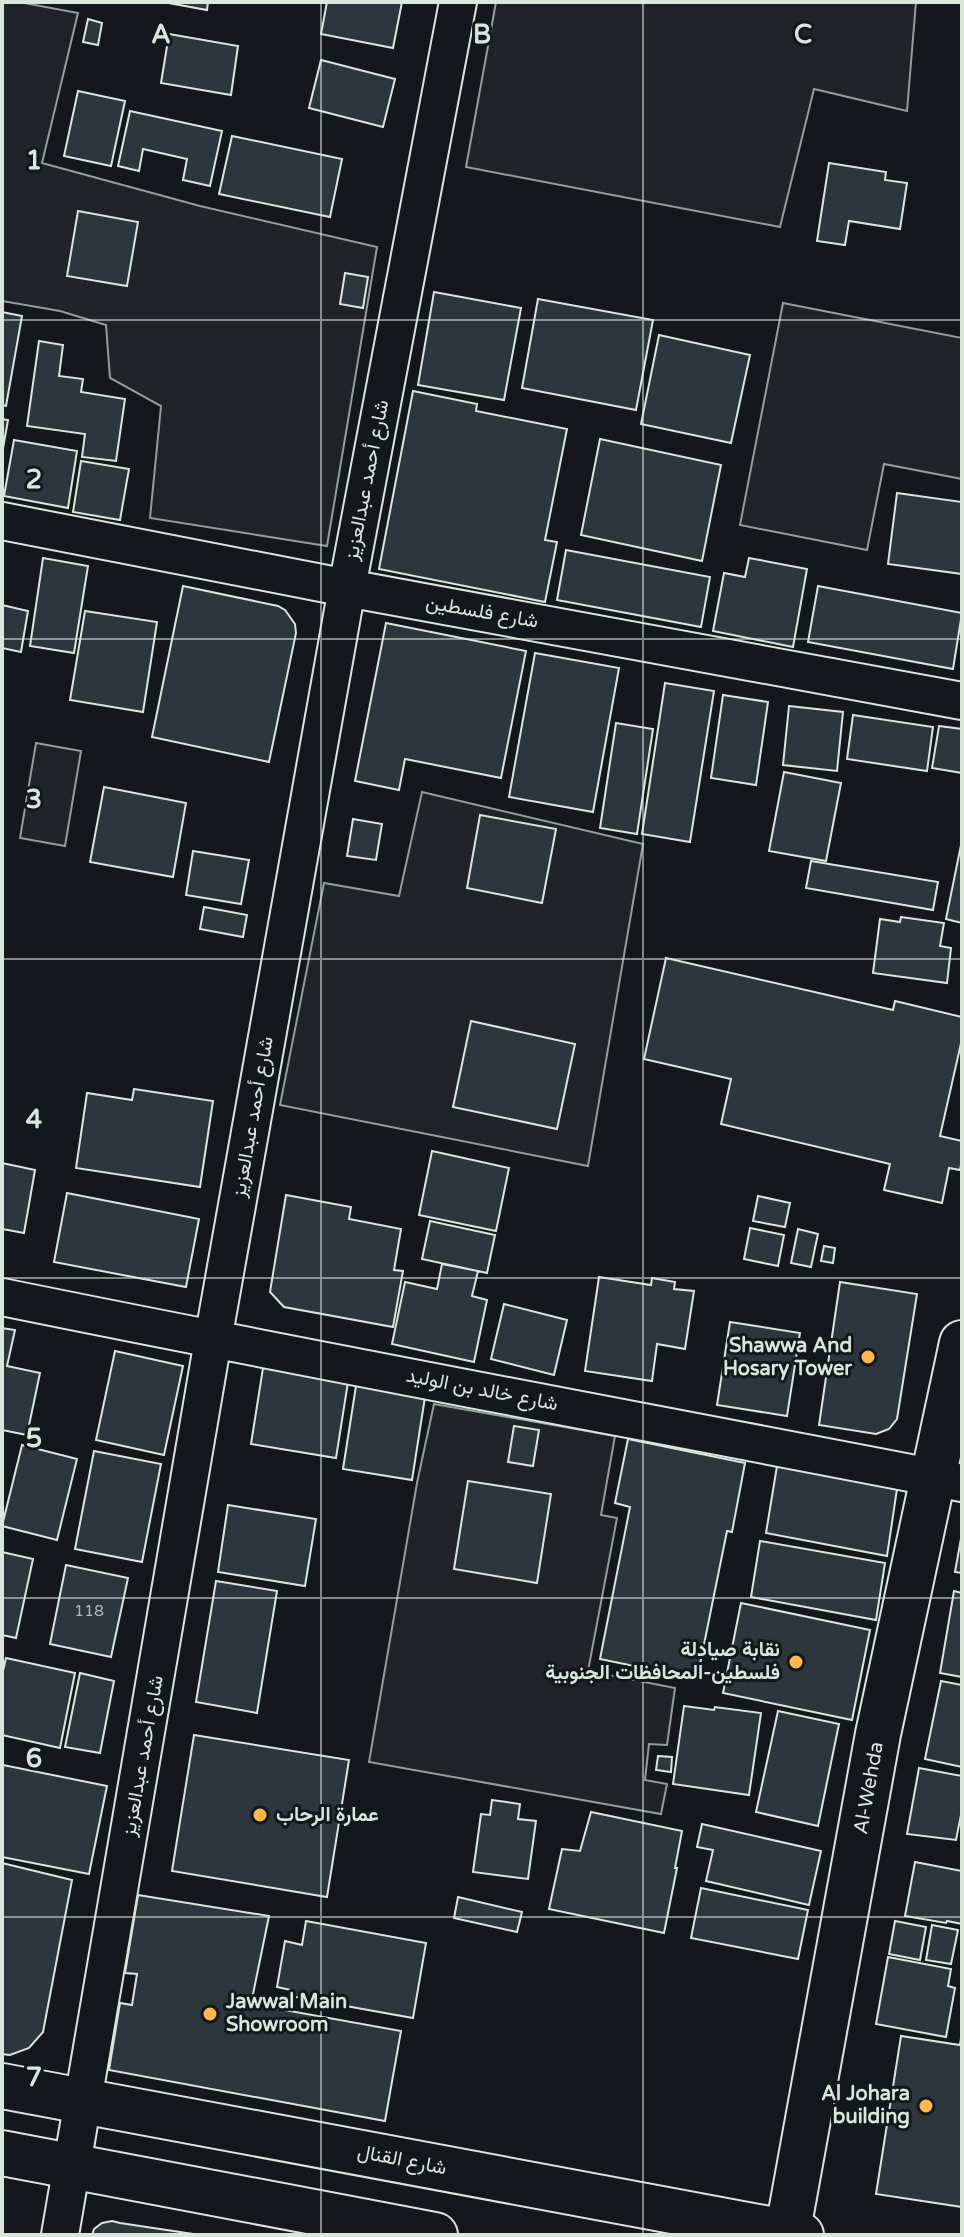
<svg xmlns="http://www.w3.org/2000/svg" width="964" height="2237" font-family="'Varela Round',Vazirmatn,sans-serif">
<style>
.green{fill:#202428;stroke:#939e99;stroke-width:2}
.building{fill:#2c363c;stroke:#d8e6dc;stroke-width:2}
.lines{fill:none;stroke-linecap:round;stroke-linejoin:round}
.minor-casing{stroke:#d8e6dc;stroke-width:40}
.major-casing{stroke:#d8e6dc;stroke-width:48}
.minor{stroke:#14181c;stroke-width:36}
.major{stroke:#14181c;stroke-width:44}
.grid{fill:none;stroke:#d8e6dc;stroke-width:2;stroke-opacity:0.55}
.poi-dot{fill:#ffb74d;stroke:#14181c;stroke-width:3}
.labels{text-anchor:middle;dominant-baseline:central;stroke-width:6;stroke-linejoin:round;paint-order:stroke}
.number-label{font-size:16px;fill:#adbab4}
.street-label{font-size:20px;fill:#d8e6dc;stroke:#14181c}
.poi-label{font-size:20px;font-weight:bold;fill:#d8e6dc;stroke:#14181c;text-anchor:end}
.grid-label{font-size:26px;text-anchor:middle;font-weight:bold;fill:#d8e6dc;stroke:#14181c;stroke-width:6;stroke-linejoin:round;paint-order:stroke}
</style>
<rect width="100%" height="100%" fill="#14181c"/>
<path class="green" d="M 2,2 L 19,2 L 78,13 L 42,163 L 200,206 L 377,247 L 327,546 L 150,518 L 161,406 L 110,378 L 106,325 L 60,311 L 2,301 Z
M 496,2 L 916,2 L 907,111 L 814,89 L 780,227 L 466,167 Z
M 783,303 L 962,338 L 962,479 L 884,464 L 867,550 L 740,525 Z
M 36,743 L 81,751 L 65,846 L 20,838 Z
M 422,792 L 643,844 L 588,1166 L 280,1105 L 324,883 L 399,896 Z
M 434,1404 L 615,1436 L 601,1515 L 617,1518 L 588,1671 L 675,1688 L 667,1745 L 649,1744 L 645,1780 L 667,1784 L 661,1814 L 369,1762 L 417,1483 Z"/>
<path class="building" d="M 163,2 L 208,2 L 207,10 Z
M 327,2 L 402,2 L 393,48 L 321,34 Z
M 88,19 L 102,23 L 98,45 L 83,42 Z
M 169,34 L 238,46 L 231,95 L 161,83 Z
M 321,60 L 395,79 L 383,127 L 309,108 Z
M 78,91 L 125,101 L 111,166 L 64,156 Z
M 130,111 L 222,131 L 210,186 L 183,180 L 187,159 L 143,149 L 139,171 L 118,166 Z
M 232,136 L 342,159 L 330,217 L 219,194 Z
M 829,163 L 886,172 L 885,180 L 907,183 L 900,229 L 849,221 L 845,245 L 817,241 Z
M 78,211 L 138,222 L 127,286 L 67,276 Z
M 345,273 L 368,277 L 363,308 L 340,304 Z
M 434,292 L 521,308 L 504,400 L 418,385 Z
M 538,299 L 653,320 L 636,410 L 522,388 Z
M 2,312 L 22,316 L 6,406 L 2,405 Z
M 659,335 L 750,355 L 731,443 L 641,424 Z
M 39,341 L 63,345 L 59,376 L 83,379 L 81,392 L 125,399 L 116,461 L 82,457 L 85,434 L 27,426 Z
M 413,391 L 477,404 L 476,411 L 567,429 L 545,540 L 557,542 L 545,602 L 379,569 Z
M 2,419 L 8,420 L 2,454 Z
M 600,439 L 721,465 L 702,561 L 581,535 Z
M 14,440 L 77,451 L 68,508 L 4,496 Z
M 81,461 L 129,469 L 120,520 L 73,512 Z
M 897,493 L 962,502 L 962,574 L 888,564 Z
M 566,550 L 710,577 L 701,627 L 557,600 Z
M 43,558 L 88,566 L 74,653 L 30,646 Z
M 749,558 L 807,569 L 793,647 L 713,631 L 724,573 L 745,577 Z
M 183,586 L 278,606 L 285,610 L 295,624 L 296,633 L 269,762 L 152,737 Z
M 818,586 L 962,613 L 953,669 L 808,642 Z
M 2,605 L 28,611 L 21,652 L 2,648 Z
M 85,611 L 157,622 L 143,712 L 70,700 Z
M 386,623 L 526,651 L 501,778 L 405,759 L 399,790 L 355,781 Z
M 535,653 L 619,668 L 593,812 L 509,797 Z
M 665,683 L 714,691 L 690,842 L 642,834 Z
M 723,695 L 768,702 L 756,785 L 711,778 Z
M 789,706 L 843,712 L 837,771 L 783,765 Z
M 853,715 L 933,727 L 927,771 L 847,759 Z
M 616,723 L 653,729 L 637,834 L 600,828 Z
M 939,726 L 962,729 L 962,773 L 932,768 Z
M 784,772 L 841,783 L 826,861 L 769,851 Z
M 104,787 L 186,803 L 173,877 L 90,862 Z
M 480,815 L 556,829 L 542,903 L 467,888 Z
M 353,819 L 382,824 L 376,860 L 347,856 Z
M 962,840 L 962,923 L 946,919 Z
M 193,851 L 249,860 L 241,904 L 186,895 Z
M 811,861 L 938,882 L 933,910 L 806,888 Z
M 204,907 L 247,915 L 243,937 L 200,929 Z
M 901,917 L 944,923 L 940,946 L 951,948 L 947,983 L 873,973 L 880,919 L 900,922 Z
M 666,958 L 893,1010 L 895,1001 L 962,1017 L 962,1039 L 940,1136 L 962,1141 L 962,1160 L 960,1170 L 949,1168 L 942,1203 L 884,1190 L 890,1164 L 721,1124 L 731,1079 L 644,1059 Z
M 471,1021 L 575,1044 L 557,1129 L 453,1107 Z
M 134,1089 L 213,1101 L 200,1187 L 76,1168 L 87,1093 L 132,1100 Z
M 432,1151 L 509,1168 L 496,1231 L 419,1215 Z
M 2,1163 L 35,1170 L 24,1233 L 2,1229 Z
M 67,1193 L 199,1219 L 186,1287 L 54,1262 Z
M 286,1195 L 351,1207 L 349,1219 L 401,1229 L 394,1270 L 403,1271 L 393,1327 L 284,1307 L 270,1292 Z
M 758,1196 L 790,1203 L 785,1227 L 753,1221 Z
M 430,1221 L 495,1235 L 487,1273 L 422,1259 Z
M 750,1228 L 784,1235 L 778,1266 L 744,1259 Z
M 798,1229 L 818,1234 L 811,1267 L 791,1263 Z
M 824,1246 L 835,1248 L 833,1263 L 821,1261 Z
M 442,1264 L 478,1271 L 472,1296 L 487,1300 L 474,1362 L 392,1344 L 405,1282 L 437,1289 Z
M 599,1277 L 651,1285 L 652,1278 L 675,1282 L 674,1289 L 694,1291 L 685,1349 L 657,1344 L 652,1381 L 585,1371 Z
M 840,1282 L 917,1294 L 897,1419 L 889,1429 L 876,1434 L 819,1425 Z
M 504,1304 L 567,1320 L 554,1375 L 491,1359 Z
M 730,1322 L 800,1333 L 787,1416 L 717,1405 Z
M 2,1328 L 15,1330 L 7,1366 L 40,1373 L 27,1435 L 2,1430 Z
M 115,1351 L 183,1366 L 164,1455 L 96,1440 Z
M 263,1368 L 348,1382 L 336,1458 L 251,1444 Z
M 356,1386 L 425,1397 L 412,1480 L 343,1469 Z
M 514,1426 L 539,1430 L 533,1466 L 508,1462 Z
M 628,1439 L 745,1463 L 732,1532 L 727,1531 L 697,1679 L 600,1659 L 630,1507 L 615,1503 Z
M 22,1445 L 77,1459 L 57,1540 L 2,1526 Z
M 94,1451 L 161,1464 L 142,1562 L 75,1549 Z
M 777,1466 L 897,1489 L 887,1556 L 766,1533 Z
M 468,1481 L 551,1494 L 537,1583 L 454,1569 Z
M 228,1505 L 316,1519 L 305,1586 L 218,1572 Z
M 962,1533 L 962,1573 L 955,1572 Z
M 760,1541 L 885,1563 L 876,1620 L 751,1597 Z
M 2,1552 L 33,1559 L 16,1638 L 2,1635 Z
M 66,1565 L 128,1578 L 111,1657 L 50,1644 Z
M 216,1581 L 277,1591 L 257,1713 L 196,1702 Z
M 954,1591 L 962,1593 L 962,1677 L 940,1673 Z
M 741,1603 L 870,1630 L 852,1720 L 723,1693 Z
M 6,1658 L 75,1673 L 60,1748 L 2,1735 L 2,1675 Z
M 80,1673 L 114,1681 L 100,1753 L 65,1747 Z
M 941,1681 L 962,1685 L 962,1767 L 925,1759 Z
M 684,1706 L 714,1710 L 715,1707 L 761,1713 L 749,1795 L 673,1784 Z
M 778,1711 L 839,1724 L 818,1826 L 756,1812 Z
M 194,1735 L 349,1760 L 327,1897 L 172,1871 Z
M 658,1756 L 672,1757 L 671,1772 L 656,1770 Z
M 3,1765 L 107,1786 L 89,1874 L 2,1857 Z
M 919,1768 L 962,1776 L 962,1810 L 956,1840 L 907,1834 Z
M 492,1800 L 520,1804 L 518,1819 L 536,1821 L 528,1879 L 473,1872 L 481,1814 L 490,1815 Z
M 591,1812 L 682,1831 L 675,1868 L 677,1868 L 664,1933 L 549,1909 L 562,1849 L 580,1851 Z
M 702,1824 L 821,1851 L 809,1905 L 706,1881 L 713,1850 L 697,1847 Z
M 915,1862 L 962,1871 L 962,1924 L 947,1921 L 946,1923 L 905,1916 Z
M 2,1863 L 72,1880 L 43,2032 L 29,2048 L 10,2055 L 2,2054 Z
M 701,1888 L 808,1910 L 798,1959 L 691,1938 Z
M 138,1895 L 269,1916 L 251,2004 L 401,2031 L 385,2121 L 109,2070 L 120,2003 L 132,2005 L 137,1974 L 125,1973 Z
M 458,1897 L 522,1912 L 517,1932 L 454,1918 Z
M 306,1921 L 426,1943 L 413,2018 L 290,1996 L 291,1990 L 277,1987 L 285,1941 L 302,1945 Z
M 895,1921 L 926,1927 L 920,1960 L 889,1954 Z
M 932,1925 L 958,1930 L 951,1964 L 926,1960 Z
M 888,1957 L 951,1969 L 948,1986 L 955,1988 L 946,2037 L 876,2024 Z
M 962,2032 L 962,2207 L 876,2194 L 901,2036 L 960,2045 Z
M 112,2221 L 120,2223 L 200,2235 L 92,2235 L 94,2229 L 102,2223 Z"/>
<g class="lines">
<defs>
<path id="minor" d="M 2,521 L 347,588 L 962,701
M 2,1297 C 321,1362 642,1421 962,1483
M 60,2235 L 213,1340 L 347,588 L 458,2"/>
<path id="major" d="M 2,2086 L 801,2235
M 2,2153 L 435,2235
M 787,2235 L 878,1734 L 962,1343"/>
</defs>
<use href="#minor" class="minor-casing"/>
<use href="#major" class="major-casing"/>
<use href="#minor" class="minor"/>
<use href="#major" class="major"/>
</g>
<path class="grid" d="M 321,2 L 321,2235M 643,2 L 643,2235M 2,320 L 962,320M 2,639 L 962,639M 2,959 L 962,959M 2,1278 L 962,1278M 2,1598 L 962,1598M 2,1917 L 962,1917"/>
<g class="poi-dot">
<circle cx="868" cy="1357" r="8"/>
<circle cx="796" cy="1662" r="8"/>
<circle cx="260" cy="1815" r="8"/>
<circle cx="210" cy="2014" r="8"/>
<circle cx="926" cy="2106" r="8"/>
</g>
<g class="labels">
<g class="number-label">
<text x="89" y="1611">118</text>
</g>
<g class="street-label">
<text transform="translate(367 480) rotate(-79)">شارع أحمد عبدالعزيز</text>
<text transform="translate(482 612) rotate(10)">شارع فلسطين</text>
<text transform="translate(253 1117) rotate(-80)">شارع أحمد عبدالعزيز</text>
<text transform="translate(482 1390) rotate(11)">شارع خالد بن الوليد</text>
<text transform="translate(143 1756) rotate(-80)">شارع أحمد عبدالعزيز</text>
<text transform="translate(869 1788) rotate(-80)">Al-Wehda</text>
<text transform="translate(402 2160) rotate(11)">شارع القنال</text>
</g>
<g class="poi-label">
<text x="852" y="1346">Shawwa And<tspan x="852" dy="23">Hosary Tower</tspan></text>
<text x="780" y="1650">نقابة صيادلة<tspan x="780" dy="23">فلسطين-المحافظات الجنوبية</tspan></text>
<text x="276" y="1815" text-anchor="start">عمارة الرحاب</text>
<text x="226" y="2002" text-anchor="start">Jawwal Main<tspan x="226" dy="23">Showroom</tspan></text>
<text x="910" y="2094">Al Johara<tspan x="910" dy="23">building</tspan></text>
</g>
</g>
<g class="grid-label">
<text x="161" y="43">A</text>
<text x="482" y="43">B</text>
<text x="803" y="43">C</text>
<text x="34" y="169">1</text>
<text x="34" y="488">2</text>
<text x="34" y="808">3</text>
<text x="34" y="1128">4</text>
<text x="34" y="1447">5</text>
<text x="34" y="1767">6</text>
<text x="34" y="2086">7</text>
</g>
<rect width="964" height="2237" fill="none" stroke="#d8e6dc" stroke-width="8"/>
</svg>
